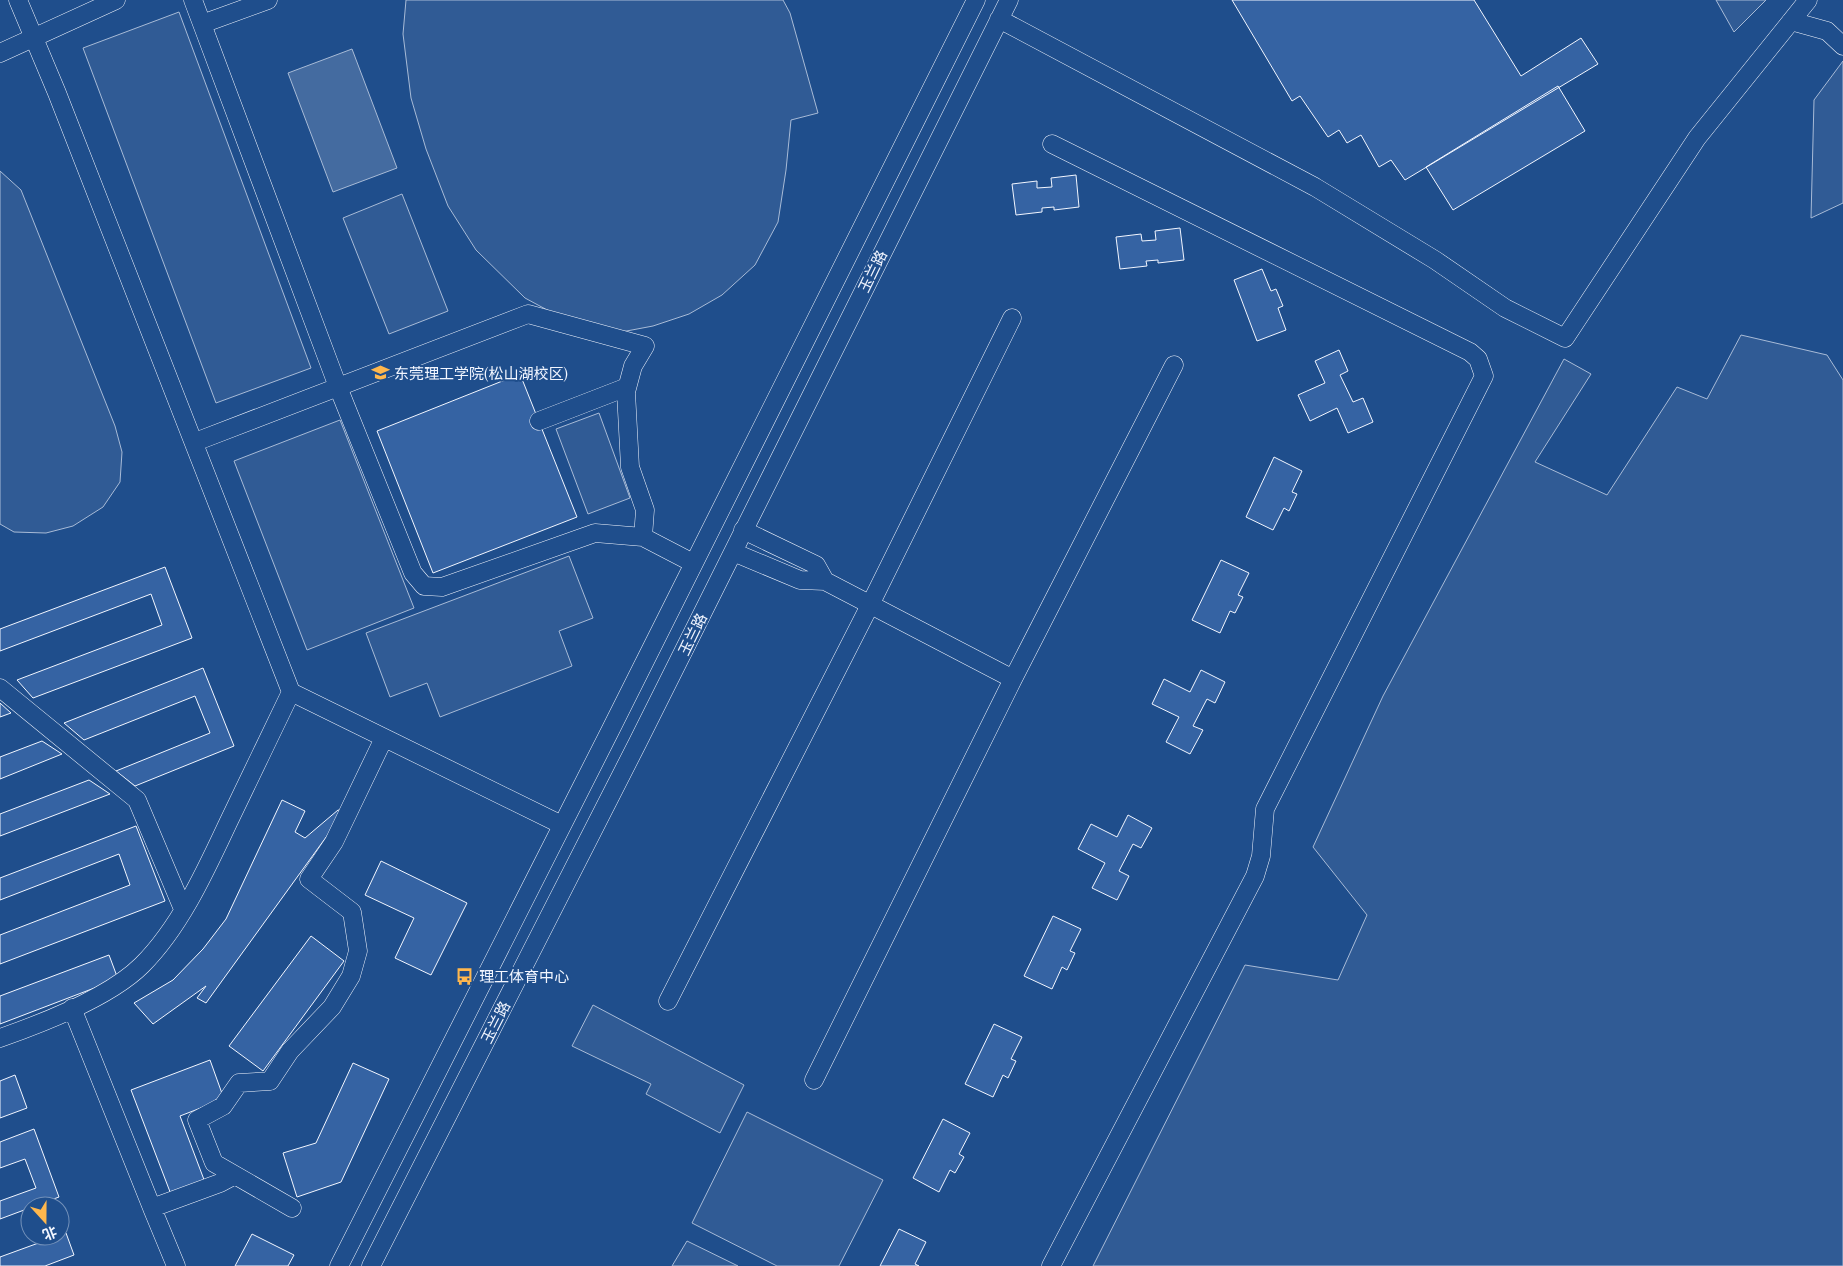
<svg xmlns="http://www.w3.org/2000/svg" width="1843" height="1266" font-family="'Playfair Display','Noto Sans SC',serif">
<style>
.built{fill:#305b95;stroke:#a8bbd7}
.water{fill:#446ba0;stroke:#a8bbd7}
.building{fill:#3563a3;stroke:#f2f6ff}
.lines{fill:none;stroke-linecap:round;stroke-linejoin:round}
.minor-casing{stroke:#f2f6ff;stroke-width:19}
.minor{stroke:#1f4e8c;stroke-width:18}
.labels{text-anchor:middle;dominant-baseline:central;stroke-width:4;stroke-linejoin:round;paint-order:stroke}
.street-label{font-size:15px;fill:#f2f6ff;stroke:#1f4e8c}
.poi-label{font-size:15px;fill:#f2f6ff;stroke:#1f4e8c;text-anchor:start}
</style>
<rect width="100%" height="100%" fill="#1f4e8c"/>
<path class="built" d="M 406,0 L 783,0 L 790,13 L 818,113 L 791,120 L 786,170 L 778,222 L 755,265 L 722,295 L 689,314 L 653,326 L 616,333 L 575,325 L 525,298 L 476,250 L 448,206 L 426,149 L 411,98 L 403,34 Z
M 1716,0 L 1766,0 L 1734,32 Z
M 179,12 L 311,368 L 216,403 L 83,48 Z
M 1843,61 L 1843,203 L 1811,218 L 1814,100 Z
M 0,171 L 21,190 L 115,426 L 122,452 L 120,482 L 103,507 L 73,526 L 46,533 L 14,532 L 0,524 Z
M 402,194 L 448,311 L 389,334 L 343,218 Z
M 1741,335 L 1827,355 L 1843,380 L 1843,1266 L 1093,1266 L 1245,965 L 1338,980 L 1367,915 L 1313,847 L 1383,696 L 1564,359 L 1591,374 L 1535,462 L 1607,495 L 1677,387 L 1707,399 Z
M 599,413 L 630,498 L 588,514 L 556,429 Z
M 340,420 L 414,608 L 307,650 L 234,461 Z
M 569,556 L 593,618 L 559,631 L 572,666 L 440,717 L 427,683 L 390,697 L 366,633 Z
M 593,1005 L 744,1085 L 720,1133 L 646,1094 L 651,1084 L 572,1046 Z
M 747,1112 L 883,1180 L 839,1266 L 777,1266 L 692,1223 Z
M 687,1241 L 738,1266 L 672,1266 Z"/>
<path class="water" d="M 352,49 L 397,168 L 333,192 L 288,73 Z"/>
<path class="building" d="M 1232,0 L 1474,0 L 1521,76 L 1581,38 L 1598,64 L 1405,180 L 1391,160 L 1379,167 L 1361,135 L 1347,143 L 1339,130 L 1328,137 L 1300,96 L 1292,101 Z
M 1558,86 L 1585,131 L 1453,210 L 1426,167 Z
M 1076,175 L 1079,207 L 1054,210 L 1054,207 L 1042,208 L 1042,212 L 1016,215 L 1012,184 L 1037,181 L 1037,188 L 1052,187 L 1051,178 Z
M 1180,228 L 1184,260 L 1158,263 L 1158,260 L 1146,261 L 1147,266 L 1120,269 L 1116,237 L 1141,234 L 1142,241 L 1156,240 L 1155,231 Z
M 1262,269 L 1271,291 L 1276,289 L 1283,306 L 1278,308 L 1286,330 L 1257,341 L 1234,280 Z
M 1339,350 L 1348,371 L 1340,375 L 1353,402 L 1363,398 L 1373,422 L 1348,433 L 1337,408 L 1310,421 L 1298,395 L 1325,383 L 1315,361 Z
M 520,374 L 577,517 L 433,573 L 377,431 Z
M 1274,457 L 1302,471 L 1292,492 L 1297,494 L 1289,511 L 1284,508 L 1273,530 L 1246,517 Z
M 1221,560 L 1249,573 L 1238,595 L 1243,597 L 1235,613 L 1230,611 L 1220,633 L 1192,620 Z
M 165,567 L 192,638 L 33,698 L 17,680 L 162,625 L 151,594 L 0,651 L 0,629 Z
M 203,668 L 234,746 L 135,786 L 116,771 L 210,733 L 195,696 L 84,740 L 64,723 Z
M 1201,670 L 1225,682 L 1215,703 L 1207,699 L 1193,726 L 1203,730 L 1190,754 L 1166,742 L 1179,717 L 1152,704 L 1164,679 L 1190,692 Z
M 0,703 L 11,713 L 0,717 Z
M 42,741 L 62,754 L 0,779 L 0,757 Z
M 89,780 L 110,794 L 0,836 L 0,814 Z
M 282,800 L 305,811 L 295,832 L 305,838 L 338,810 L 345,811 L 206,1003 L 197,998 L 206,986 L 153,1024 L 134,1003 L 173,980 L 203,949 L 226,919 Z
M 1128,815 L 1152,828 L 1141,848 L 1133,844 L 1119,871 L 1129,876 L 1117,900 L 1092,888 L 1105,863 L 1078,849 L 1091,824 L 1117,837 Z
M 136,826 L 165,901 L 0,964 L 0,935 L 130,885 L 119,854 L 0,900 L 0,878 Z
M 381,861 L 467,903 L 431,975 L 395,958 L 414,918 L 365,895 Z
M 1053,916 L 1081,929 L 1070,951 L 1075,953 L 1067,970 L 1062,967 L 1052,989 L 1024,976 Z
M 311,936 L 344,961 L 263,1071 L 229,1046 Z
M 109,955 L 118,979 L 0,1024 L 0,996 Z
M 994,1024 L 1022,1037 L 1011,1059 L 1016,1061 L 1008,1078 L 1003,1075 L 993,1097 L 965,1084 Z
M 210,1060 L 224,1099 L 180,1116 L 206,1185 L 172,1197 L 131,1090 Z
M 353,1063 L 389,1079 L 341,1182 L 297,1197 L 283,1153 L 316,1143 Z
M 15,1075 L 27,1108 L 0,1118 L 0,1081 Z
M 943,1119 L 970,1133 L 959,1154 L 964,1157 L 955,1173 L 950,1170 L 939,1192 L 913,1178 Z
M 34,1129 L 59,1197 L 0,1219 L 0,1201 L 36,1188 L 25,1159 L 0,1168 L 0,1142 Z
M 899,1229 L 926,1242 L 915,1264 L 919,1266 L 880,1266 Z
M 66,1233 L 74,1255 L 45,1266 L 0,1266 L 0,1257 Z
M 252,1234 L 294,1255 L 288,1266 L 235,1266 Z"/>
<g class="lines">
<defs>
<path id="minor" d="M 18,0 L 57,93 L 291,692 L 562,825
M 193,0 L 338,387 L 413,573 L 424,586 L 442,587 L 595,533 L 643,537
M 999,19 L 1315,187 L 1435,260 L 1505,308 L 1565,338 L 1697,138 L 1808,0
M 1791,21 L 1827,31 L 1843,46
M 202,24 L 268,0
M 0,53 L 116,0
M 539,421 L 627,387
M 195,442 L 528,314 L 645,346 L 633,366 L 626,392 L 630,467 L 645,510 L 643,537 L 693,563
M 743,530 L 816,565 L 825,581
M 733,552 L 800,580 L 825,581 L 1013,679
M 0,688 L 137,800 L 183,909
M 668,1001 L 870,605 L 1012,318
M 72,1008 L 152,1208 L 220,1183 L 235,1175
M 0,1038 C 43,1023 110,997 142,965 C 180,927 205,872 228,823 C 249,779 270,736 291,692
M 814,1080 L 1013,679 L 1174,365
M 152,1208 L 176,1266
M 292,1208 L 214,1163 L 197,1120 L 223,1106 L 239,1083 L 270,1081 L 290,1051 L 332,1007 L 351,976 L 358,951 L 352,912 L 309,879 L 334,842 L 384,738
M 339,1266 L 611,729 L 976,0
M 371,1266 L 638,742 L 1009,0
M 1051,1266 L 1255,876 L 1261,856 L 1265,809 L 1484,376 L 1478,359 L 1470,352 L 1052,144"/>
</defs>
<use href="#minor" class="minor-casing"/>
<use href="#minor" class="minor"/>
</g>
<defs>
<symbol id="university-bare" viewBox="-9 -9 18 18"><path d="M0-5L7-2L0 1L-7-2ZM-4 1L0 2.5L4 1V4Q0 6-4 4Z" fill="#ffb74d" stroke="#1f4e8c" stroke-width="2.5" paint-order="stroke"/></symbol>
<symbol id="bus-bare" viewBox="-9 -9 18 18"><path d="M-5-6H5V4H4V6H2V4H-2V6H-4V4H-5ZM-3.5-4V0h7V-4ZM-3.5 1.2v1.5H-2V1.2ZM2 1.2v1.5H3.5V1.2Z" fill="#ffb74d" stroke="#1f4e8c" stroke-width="2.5" paint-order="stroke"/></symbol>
</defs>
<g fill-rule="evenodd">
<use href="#university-bare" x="368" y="360" width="25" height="25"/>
<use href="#bus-bare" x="452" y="964" width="25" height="25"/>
</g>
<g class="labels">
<g class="street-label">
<text transform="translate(872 271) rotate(-64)">玉兰路</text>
<text transform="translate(692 634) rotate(-64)">玉兰路</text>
<text transform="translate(495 1022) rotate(-63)">玉兰路</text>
</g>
<g class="poi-label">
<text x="394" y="373">东莞理工学院(松山湖校区)</text>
<text x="479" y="976">理工体育中心</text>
</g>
</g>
<g transform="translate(45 1221) rotate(159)"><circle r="24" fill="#1f4e8c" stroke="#7391ba"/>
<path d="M0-4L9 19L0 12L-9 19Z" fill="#ffb74d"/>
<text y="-8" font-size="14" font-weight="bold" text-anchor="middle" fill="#f2f6ff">北</text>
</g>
</svg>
